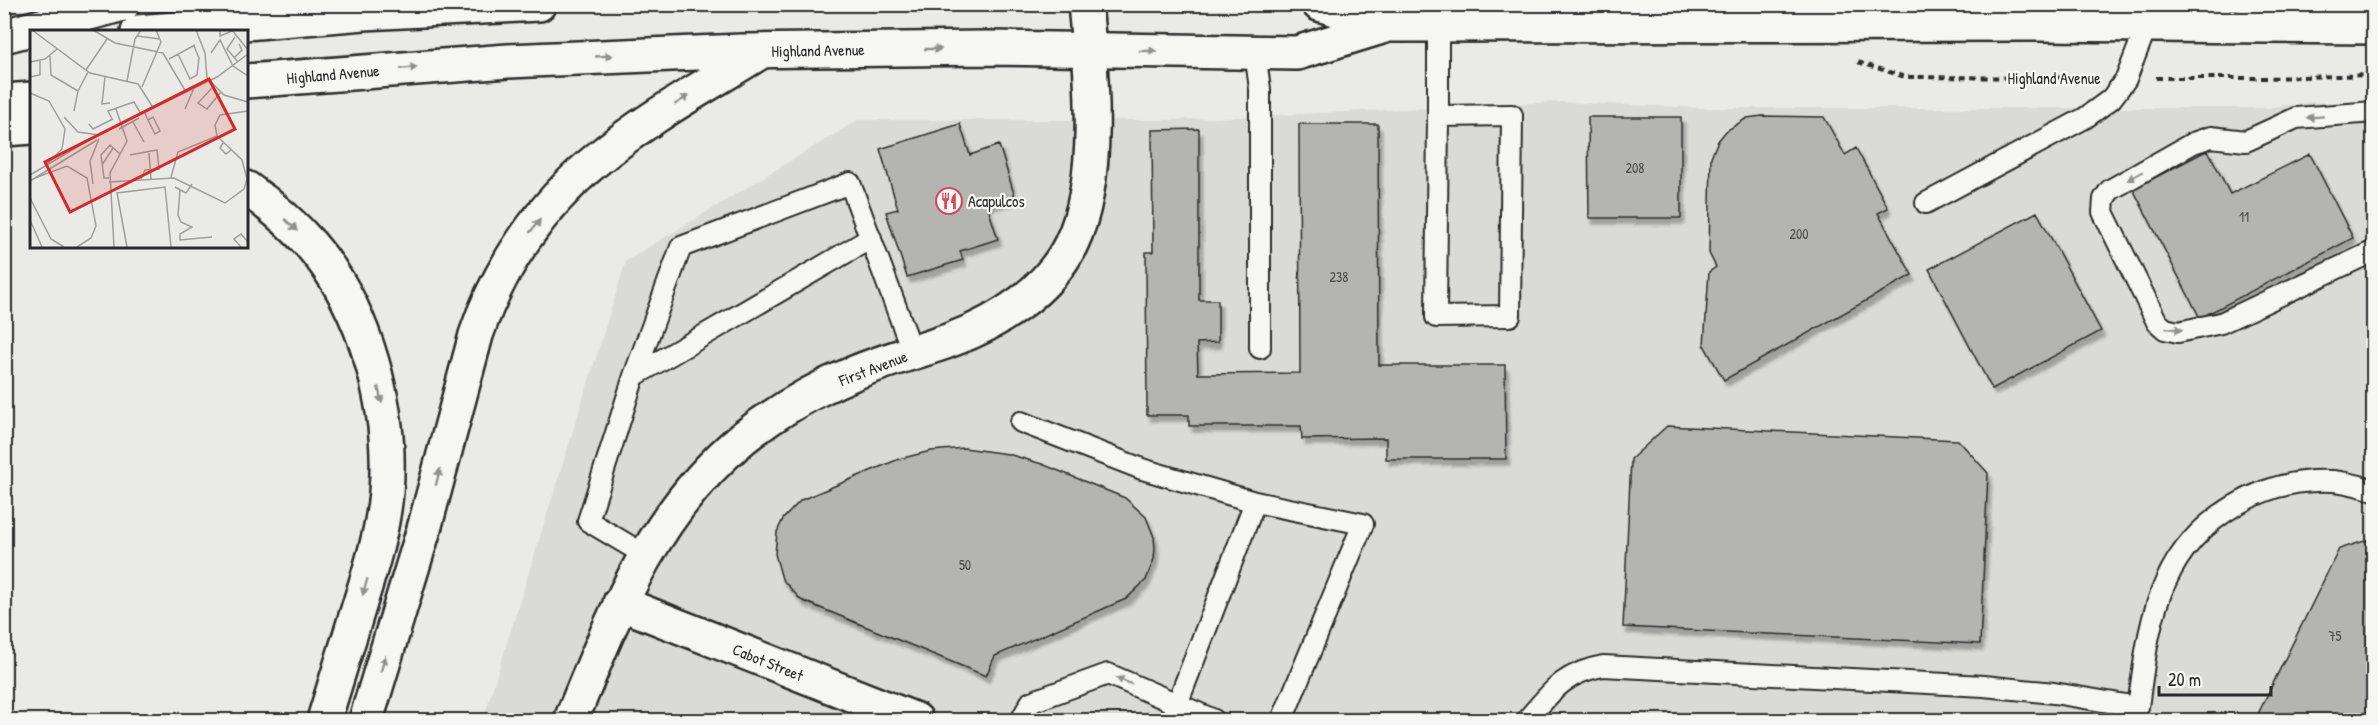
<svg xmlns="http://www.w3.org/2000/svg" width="2378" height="725" font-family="'Patrick Hand',sans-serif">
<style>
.built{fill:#dadad6}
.building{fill:#b4b4b1;stroke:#2b2b2b;stroke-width:1.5;filter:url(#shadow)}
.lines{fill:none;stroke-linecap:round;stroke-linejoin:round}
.lane-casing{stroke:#2b2b2b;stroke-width:24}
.street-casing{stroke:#2b2b2b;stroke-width:38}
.secondary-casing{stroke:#2b2b2b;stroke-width:38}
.highway-casing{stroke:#2b2b2b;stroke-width:38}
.path{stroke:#2b2b2b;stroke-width:4;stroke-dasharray:6 4.5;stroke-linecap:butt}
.lane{stroke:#f6f6f2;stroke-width:20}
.street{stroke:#f6f6f2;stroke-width:33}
.secondary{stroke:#f6f6f2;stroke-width:33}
.highway{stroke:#f6f6f2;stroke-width:33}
.oneway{fill:#90908e}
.labels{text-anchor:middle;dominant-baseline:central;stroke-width:4.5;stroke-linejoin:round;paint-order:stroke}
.number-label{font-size:14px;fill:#4d4d4c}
.street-label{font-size:16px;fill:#2b2b2b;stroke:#f6f6f2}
.poi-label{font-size:16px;fill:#2b2b2b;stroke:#f6f6f2;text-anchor:start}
.inset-road{fill:none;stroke:#9e9e9b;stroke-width:1.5}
.view{fill:#d62828;fill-opacity:0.15;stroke:#d62828;stroke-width:3}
.inset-edge{fill:none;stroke:#2b2b2b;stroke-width:3}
</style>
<defs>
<filter id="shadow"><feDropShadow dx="3.5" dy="6" stdDeviation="1.5" flood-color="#0004"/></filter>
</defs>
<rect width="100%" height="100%" fill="#eaeae6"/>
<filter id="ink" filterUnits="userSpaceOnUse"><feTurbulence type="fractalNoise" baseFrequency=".0167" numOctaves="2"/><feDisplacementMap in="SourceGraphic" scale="12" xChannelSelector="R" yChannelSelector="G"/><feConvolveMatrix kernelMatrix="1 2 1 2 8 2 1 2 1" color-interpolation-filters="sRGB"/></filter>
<g filter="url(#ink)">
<path class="built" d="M 1557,102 L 1704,108 L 2265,108 L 2310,102 L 2373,105 L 2373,720 L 483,720 L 626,261 L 858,120 L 1172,120 Z"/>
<path class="building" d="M 1762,116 L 1824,117 L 1845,155 L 1856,148 L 1888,208 L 1878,213 L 1912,275 L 1724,380 L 1704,345 L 1709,272 L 1716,267 L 1709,253 L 1711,157 L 1718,141 L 1726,131 L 1747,118 Z
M 1588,117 L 1681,117 L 1681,218 L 1589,218 Z
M 960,124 L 970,155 L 999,145 L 1015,197 L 987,205 L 998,239 L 960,251 L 963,260 L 907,277 L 886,212 L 898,209 L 880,149 Z
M 1299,124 L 1378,124 L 1379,365 L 1505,365 L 1506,459 L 1386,459 L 1386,438 L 1302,439 L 1301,426 L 1189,426 L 1189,415 L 1147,415 L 1146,252 L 1153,252 L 1152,130 L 1199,129 L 1199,300 L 1218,300 L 1218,342 L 1197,343 L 1198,374 L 1300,373 Z
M 2208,150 L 2230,194 L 2310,154 L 2353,238 L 2200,318 L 2133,189 Z
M 2037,212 L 2101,331 L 1992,389 L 1929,269 Z
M 1667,426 L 1958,440 L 1988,473 L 1980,644 L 1623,627 L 1631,459 Z
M 964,448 L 1008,454 L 1042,464 L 1125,498 L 1146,517 L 1154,537 L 1155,548 L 1154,559 L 1146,580 L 1126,599 L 995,656 L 986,676 L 801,600 L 782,579 L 775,554 L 777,532 L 783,519 L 801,500 L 899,459 L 931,451 Z
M 2374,538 L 2374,720 L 2255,720 L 2339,549 Z"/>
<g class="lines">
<defs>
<path id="lane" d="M 1738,4 L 1743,25
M 2372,4 L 2374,8
M 1255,52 L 1260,89 L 1260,348
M 2374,112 L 2296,118 L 2246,141 L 2211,137 L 2193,143 L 2110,190 L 2104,199 L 2103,212 L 2157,322 L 2165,329 L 2178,332 L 2221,323 L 2374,251
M 1438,116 L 1512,115 L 1510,316 L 1436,317 L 1438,116 L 1438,26
M 1926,203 L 2085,118 L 2111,99 L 2126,79 L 2147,25
M 634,376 L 871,238
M 1021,422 L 1142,469 L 1255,502 L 1363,524 L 1282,720
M 645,555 L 588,521 L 634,376 L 681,247 L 850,183 L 913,353
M 1021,720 L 1031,702 L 1108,674 L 1214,720
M 1171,720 L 1255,502
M 1527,720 C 1552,691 1564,673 1603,666 L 1984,686 L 2054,693 L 2138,707 C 2144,665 2148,620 2166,581 C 2194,518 2264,477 2333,481 C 2347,482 2360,486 2374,490"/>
<path id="street" d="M 620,603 L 916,720
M 571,720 C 614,615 652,513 743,438 C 776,412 813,390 852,374 C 884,360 919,352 953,339 C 999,322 1049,290 1071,244 C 1102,181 1092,74 1085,4"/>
<path id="secondary" d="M 1319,4 L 1388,25
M 138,32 L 364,13 L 539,4
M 246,81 L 508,61 L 742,51 L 987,48 L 1297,53 L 1388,25 L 2037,24 L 2374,27
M 4,101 L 32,99"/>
<path id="highway" d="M 4,36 L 123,4
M 4,129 L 32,127
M 246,188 C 269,204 292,223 311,245 C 366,308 393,410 386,492 C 383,530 371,567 360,603 C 348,642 336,681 324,720
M 366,720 L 424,529 L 476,335 C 498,269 541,206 595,161 C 646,118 706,86 762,51"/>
</defs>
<use href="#lane" class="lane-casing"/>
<use href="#street" class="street-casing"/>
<use href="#secondary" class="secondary-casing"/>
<use href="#highway" class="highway-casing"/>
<path class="path" d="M 1858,62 L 1905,77 L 2088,78
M 2156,78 L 2267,78 L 2374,75"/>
<use href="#lane" class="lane"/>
<use href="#street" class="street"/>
<use href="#secondary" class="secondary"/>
<use href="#highway" class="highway"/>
</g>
<defs><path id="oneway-solid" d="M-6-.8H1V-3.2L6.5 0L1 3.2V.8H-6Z" transform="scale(1.5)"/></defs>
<g class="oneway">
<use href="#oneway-solid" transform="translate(933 49)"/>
<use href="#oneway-solid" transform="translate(1148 51) rotate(1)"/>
<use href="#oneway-solid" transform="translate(604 56) rotate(-3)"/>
<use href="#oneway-solid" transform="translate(409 68) rotate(-5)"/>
<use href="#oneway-solid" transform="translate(682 100) rotate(-32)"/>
<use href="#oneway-solid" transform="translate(2315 117) rotate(176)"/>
<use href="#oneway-solid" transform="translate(2135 176) rotate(150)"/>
<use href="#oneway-solid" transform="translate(291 225) rotate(44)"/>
<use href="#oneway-solid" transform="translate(535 226) rotate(-52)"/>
<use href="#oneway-solid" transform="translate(2174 329) rotate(6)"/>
<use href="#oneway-solid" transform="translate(380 395) rotate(77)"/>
<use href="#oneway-solid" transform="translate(438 477) rotate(-75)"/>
<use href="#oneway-solid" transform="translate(365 587) rotate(106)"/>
<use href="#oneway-solid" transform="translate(383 664) rotate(-73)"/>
<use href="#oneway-solid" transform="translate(1124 681) rotate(-157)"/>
</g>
</g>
<defs>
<symbol id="restaurant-ring" viewBox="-11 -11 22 22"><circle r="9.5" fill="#f6f6f2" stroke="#d1495b" stroke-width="1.5"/><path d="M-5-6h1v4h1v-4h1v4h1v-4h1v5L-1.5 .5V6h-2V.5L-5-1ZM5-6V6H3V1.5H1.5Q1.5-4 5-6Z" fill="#d1495b"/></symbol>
</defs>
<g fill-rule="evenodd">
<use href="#restaurant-ring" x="934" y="186" width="30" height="30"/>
</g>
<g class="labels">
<g class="number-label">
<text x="1635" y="167">208</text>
<text x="2244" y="216">11</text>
<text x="1799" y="233">200</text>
<text x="1339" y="276">238</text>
<text x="965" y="564">50</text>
<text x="2335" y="635">75</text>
</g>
<g class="street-label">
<text transform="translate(818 50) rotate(-1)">Highland Avenue</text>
<text transform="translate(333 74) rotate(-5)">Highland Avenue</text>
<text x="2054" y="78">Highland Avenue</text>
<text transform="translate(873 368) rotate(-21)">First Avenue</text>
<text transform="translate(768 662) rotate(22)">Cabot Street</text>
</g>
<g class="poi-label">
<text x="968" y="201">Acapulcos</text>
</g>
</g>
<g transform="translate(30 30)">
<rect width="218" height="218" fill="#eaeae6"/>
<path class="inset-road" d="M 2,0 L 60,43 L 108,54 L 124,79M 63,0 L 85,13 L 133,23 L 156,62M 166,0 L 175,23 L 177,48 L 194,65 L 218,72M 190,0 L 190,6 L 202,1M 202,0 L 218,20M 107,6 L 130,9M 205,7 L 197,19 L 208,32M 181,23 L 190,10 L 203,36 L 218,46M 148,24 L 160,49 L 167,45 L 169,28 L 164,16M 20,26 L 21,45 L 48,61M 204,28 L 212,20 L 209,14M 139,29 L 165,15M 0,32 L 15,29 L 27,19M 56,40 L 77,9M 0,47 L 10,45 L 10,30M 75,47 L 72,74 L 80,73M 97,51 L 105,9 L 111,0M 184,56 L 168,73 L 177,79 L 191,62M 112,57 L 131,12 L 126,0M 0,63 L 19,71 L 35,99 L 32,119 L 15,136M 155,79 L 164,58M 44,81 L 48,61 L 58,42M 115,83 L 117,88 L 125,104 L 130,101 L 123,87 L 118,90M 34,87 L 48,102 L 69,105M 82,89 L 78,81 L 104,72 L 111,84M 103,92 L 114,112M 59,94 L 63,99 L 83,89M 89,99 L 109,88M 193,113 L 190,118 L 196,124 L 201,120M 119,123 L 121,149M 100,125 L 127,120 L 129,139 L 115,140 L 111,149M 72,135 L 83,118M 0,145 L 64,107 L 187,47 L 218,24M 141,147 L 148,122 L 187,106 L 185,95 L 190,85 L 218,81M 5,148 L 37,136 L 57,148 L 66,196 L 61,208 L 47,217M 79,148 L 74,148 L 71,125 L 80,115 L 90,124M 0,151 L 67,110M 79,152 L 144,148 L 195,173 L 214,159 L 217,149 L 212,130 L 187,106M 63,154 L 60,131 L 69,109M 145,157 L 156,163 L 162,154M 150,160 L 148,185 L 151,192 L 162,197 L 150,204 L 150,210 L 182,207M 0,168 L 21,209 L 34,217M 0,190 L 12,217M 84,217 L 80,143 L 97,111 L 86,79M 97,217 L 87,163 L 135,157 L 141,217M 211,217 L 204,209 L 211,204 L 218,212"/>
<path class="view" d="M 179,49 L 205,99 L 40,182 L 15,132 Z"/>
<rect width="218" height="218" class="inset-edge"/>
</g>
<rect width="2378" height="725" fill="none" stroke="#f6f6f2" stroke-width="24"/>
<rect x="12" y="12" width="2354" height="701" fill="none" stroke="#2b2b2b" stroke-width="2" filter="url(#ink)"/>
<path d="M2159 686v9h112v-9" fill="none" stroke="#2b2b2b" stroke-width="3"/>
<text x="2168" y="686" font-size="18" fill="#2b2b2b" stroke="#f6f6f2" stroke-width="4.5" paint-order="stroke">20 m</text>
</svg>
